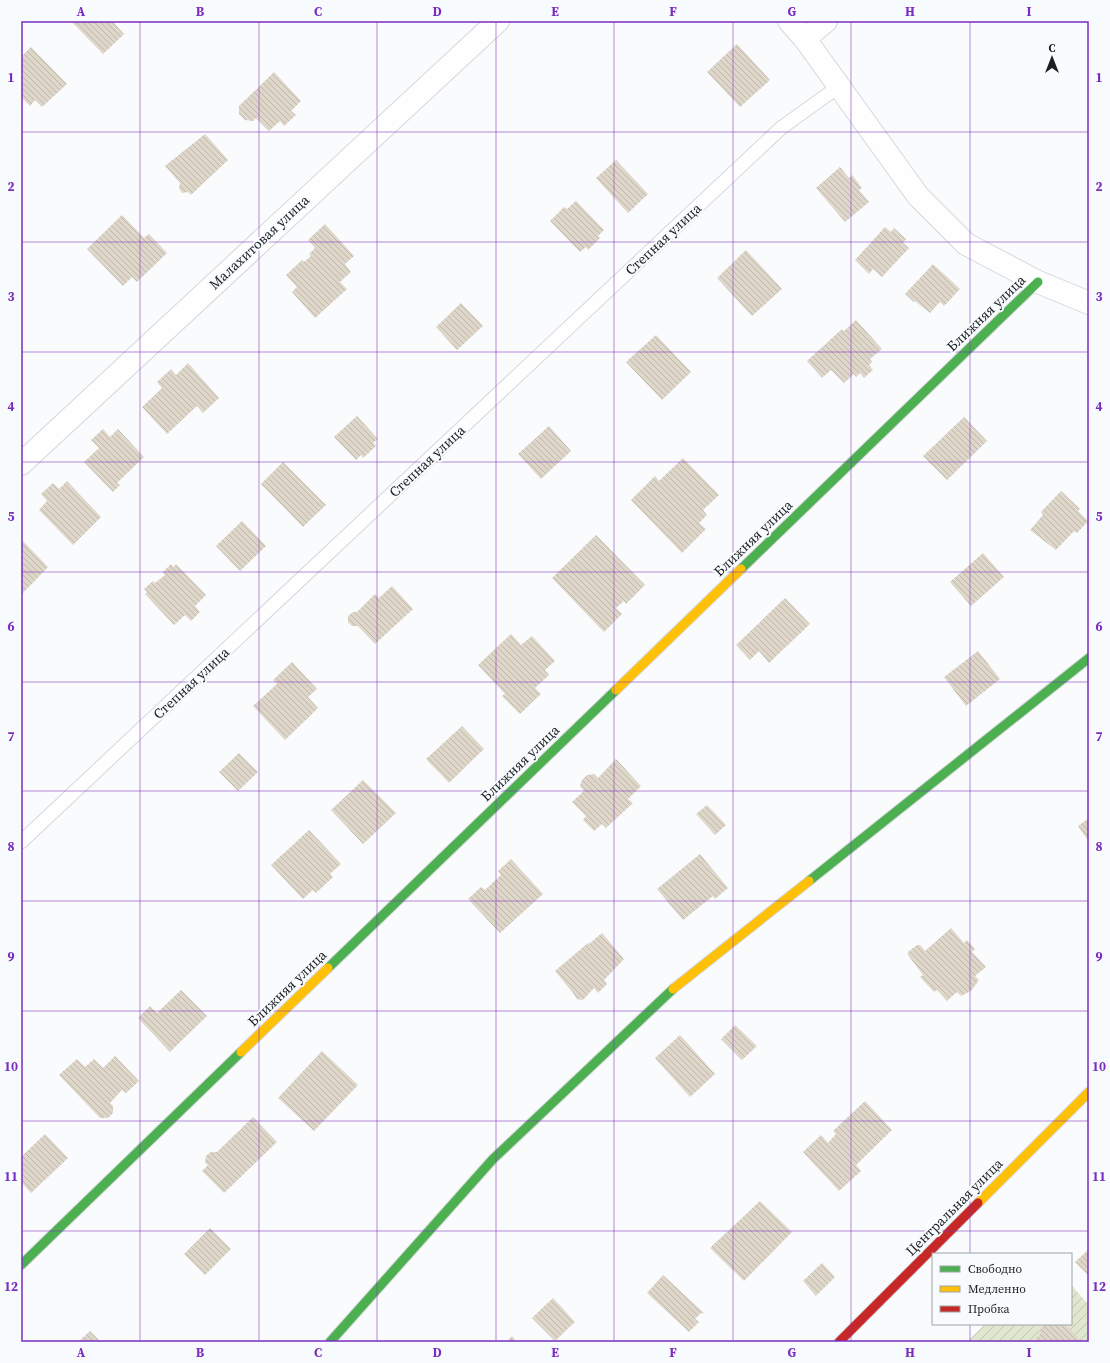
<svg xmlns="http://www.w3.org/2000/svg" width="1110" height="1363" font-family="'Source Serif 4',serif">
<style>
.garden{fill:url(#garden-furrows)}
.building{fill:url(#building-back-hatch)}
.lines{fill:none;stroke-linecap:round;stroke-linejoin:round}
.lane-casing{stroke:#d5d7da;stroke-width:15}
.street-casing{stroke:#d5d7da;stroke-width:24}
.fast-casing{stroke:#d5d7da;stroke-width:11}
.slow-casing{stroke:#d5d7da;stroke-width:11}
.jam-casing{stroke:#d5d7da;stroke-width:11}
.lane{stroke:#fefeff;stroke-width:13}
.street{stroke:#fefeff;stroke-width:22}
.fast{stroke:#4caf50;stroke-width:9}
.slow{stroke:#ffc107;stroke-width:9}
.jam{stroke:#c62828;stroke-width:9}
.grid{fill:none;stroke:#7b2cbf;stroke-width:1;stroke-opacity:0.55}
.labels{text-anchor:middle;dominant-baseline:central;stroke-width:4;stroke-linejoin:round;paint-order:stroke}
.street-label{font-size:14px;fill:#1c1f22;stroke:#f8fbfe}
.neatline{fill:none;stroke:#7b2cbf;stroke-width:1.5}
.grid-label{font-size:13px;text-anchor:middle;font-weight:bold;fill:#7b2cbf}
</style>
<defs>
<pattern id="garden-furrows" width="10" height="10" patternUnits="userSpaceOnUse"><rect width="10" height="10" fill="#dfe8cf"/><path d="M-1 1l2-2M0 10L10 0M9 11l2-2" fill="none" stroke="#bfc7b1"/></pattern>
<pattern id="building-back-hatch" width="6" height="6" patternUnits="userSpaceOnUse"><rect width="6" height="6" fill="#dfd6ca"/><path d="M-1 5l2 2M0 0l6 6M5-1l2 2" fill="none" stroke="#bfb7ad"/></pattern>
</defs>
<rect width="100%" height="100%" fill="#f9fbfd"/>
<path class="garden" d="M 1071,1285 L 1089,1305 L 1089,1342 L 967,1342 L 985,1324 L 1071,1324 Z"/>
<path class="building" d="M 71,21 L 112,21 L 124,34 L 103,54 Z
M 737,44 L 770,80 L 740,107 L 707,72 Z
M 31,47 L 67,84 L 42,107 L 35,100 L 30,106 L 21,97 L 21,57 Z
M 274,72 L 301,101 L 291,111 L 296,115 L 284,126 L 280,121 L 269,131 L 256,118 L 253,121 L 245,120 L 239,114 L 239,106 Z
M 205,134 L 228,160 L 191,195 L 188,192 L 182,193 L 179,188 L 180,183 L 165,166 Z
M 616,160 L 648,194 L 628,213 L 596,178 Z
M 840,167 L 849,178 L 852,175 L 862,188 L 859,190 L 869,202 L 845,222 L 816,188 Z
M 576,201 L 604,230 L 598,236 L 600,238 L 588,250 L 586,247 L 580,252 L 550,221 L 564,207 L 567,209 Z
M 122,215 L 144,238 L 149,234 L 167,253 L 137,282 L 132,277 L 123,286 L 87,249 Z
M 325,224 L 354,256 L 345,264 L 351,272 L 340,282 L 347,289 L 315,318 L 292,292 L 297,287 L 286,275 L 302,260 L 304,262 L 311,256 L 309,254 L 315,248 L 308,240 Z
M 885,227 L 891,232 L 894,228 L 906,239 L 903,243 L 909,248 L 882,277 L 873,269 L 869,274 L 855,260 Z
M 746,250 L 782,289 L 752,316 L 717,278 Z
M 933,264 L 960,289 L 944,306 L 940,302 L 930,313 L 915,301 L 914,302 L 905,294 Z
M 461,303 L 483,326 L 457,350 L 436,327 Z
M 856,320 L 882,349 L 870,359 L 872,362 L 869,365 L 873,370 L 864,378 L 860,373 L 856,377 L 854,374 L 844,383 L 831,370 L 822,378 L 807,361 L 842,329 L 844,331 Z
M 656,335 L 691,372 L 662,400 L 626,362 Z
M 188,363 L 219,398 L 203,413 L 197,406 L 167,434 L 142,407 L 162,388 L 157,382 L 171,369 L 176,375 Z
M 357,416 L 378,439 L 373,443 L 376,446 L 363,458 L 361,455 L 356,460 L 334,437 Z
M 964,417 L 987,441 L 947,480 L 923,456 Z
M 549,426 L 571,451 L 541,479 L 518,454 Z
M 103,429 L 110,437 L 118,429 L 144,457 L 117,483 L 120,485 L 113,492 L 84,462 L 99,448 L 91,440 Z
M 683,458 L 719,495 L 703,510 L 707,515 L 699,523 L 706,529 L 682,553 L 631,500 L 655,476 L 659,481 Z
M 283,462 L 326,505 L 303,527 L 261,484 Z
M 67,481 L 101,517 L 73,545 L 39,510 L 47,501 L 41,494 L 53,483 L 59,489 Z
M 1061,491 L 1080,509 L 1078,511 L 1088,521 L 1077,533 L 1074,531 L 1056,550 L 1030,530 L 1043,515 L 1041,512 Z
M 242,521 L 266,546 L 240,571 L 216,546 Z
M 596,535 L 645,585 L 626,604 L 624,601 L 616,608 L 622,614 L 604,632 L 552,578 Z
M 21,539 L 48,567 L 21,595 Z
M 983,553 L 1004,577 L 971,606 L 950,582 Z
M 171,564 L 174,567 L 176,564 L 206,595 L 195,606 L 200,612 L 191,621 L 185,615 L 174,625 L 145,594 L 147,592 L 144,589 L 153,581 L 155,583 L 165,575 L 163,572 Z
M 392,586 L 413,609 L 375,644 L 358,626 L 352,626 L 348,622 L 348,616 L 353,612 L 357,612 L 375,594 L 379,598 Z
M 785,598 L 810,624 L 769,663 L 759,651 L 750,660 L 736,645 Z
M 511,634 L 521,645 L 532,636 L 555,661 L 545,670 L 549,675 L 535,688 L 541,694 L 520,714 L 502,696 L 505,694 L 478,665 Z
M 978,651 L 1000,679 L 966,706 L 944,677 Z
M 292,662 L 317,689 L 308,697 L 318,708 L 285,740 L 253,706 L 277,684 L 273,680 Z
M 462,726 L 484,749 L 449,783 L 426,759 Z
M 239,753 L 258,772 L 238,791 L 219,772 Z
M 616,759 L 641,786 L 628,799 L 633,803 L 606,828 L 602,824 L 594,831 L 583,820 L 586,816 L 572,802 L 584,791 L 580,786 L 582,780 L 587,775 L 594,774 L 598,778 Z
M 363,780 L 396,813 L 363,844 L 331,810 Z
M 707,805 L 726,825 L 715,835 L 696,814 Z
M 1089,818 L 1089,842 L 1078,826 Z
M 309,830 L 341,864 L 330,874 L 333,877 L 316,893 L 313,890 L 303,899 L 271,865 Z
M 700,854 L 728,888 L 715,899 L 713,896 L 683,920 L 657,889 Z
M 511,859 L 543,894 L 500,933 L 468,899 L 481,887 L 485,890 L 501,875 L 498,871 Z
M 951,928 L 964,943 L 967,940 L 975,949 L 972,952 L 986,967 L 975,976 L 979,980 L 971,991 L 961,996 L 957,992 L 947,1001 L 937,990 L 934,992 L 920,977 L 923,975 L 908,955 L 908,952 L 917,945 L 920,945 L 925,951 Z
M 602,933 L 624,959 L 604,980 L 607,984 L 598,993 L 594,988 L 583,1000 L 577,999 L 573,993 L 555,971 L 588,943 L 589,944 Z
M 181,990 L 207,1016 L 170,1052 L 138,1018 L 150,1006 L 157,1013 Z
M 735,1025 L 757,1046 L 742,1060 L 721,1039 Z
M 680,1035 L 715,1074 L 690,1097 L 655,1058 Z
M 322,1051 L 358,1085 L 314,1131 L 278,1098 Z
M 115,1056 L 139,1081 L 126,1093 L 122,1090 L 110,1103 L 113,1106 L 113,1113 L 108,1118 L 100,1118 L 59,1075 L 77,1059 L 85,1067 L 94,1059 L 103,1068 Z
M 865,1101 L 892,1130 L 856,1165 L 861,1171 L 839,1191 L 803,1152 L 821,1135 L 828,1143 L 836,1134 L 833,1131 Z
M 253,1117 L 277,1142 L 224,1193 L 202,1171 L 208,1165 L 205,1163 L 206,1156 L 211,1152 L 217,1152 Z
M 45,1134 L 68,1158 L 31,1193 L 21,1182 L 21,1157 Z
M 760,1201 L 792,1232 L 744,1281 L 710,1248 Z
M 210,1228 L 231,1249 L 205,1275 L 184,1254 Z
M 1089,1249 L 1089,1276 L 1075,1262 Z
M 822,1263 L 835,1277 L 816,1296 L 803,1281 Z
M 663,1275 L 705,1314 L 701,1313 L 695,1319 L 699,1322 L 689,1332 L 647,1293 Z
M 553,1298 L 575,1322 L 555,1341 L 532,1318 Z
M 1045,1324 L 1050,1325 L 1065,1324 L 1082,1342 L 1033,1342 L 1041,1333 L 1039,1331 Z
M 90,1331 L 101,1342 L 78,1342 Z
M 512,1336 L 517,1342 L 506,1342 Z"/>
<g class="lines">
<defs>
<path id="lane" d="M 21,842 L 781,128 L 838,87"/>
<path id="street" d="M 789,21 L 805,39 L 918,196 L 966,244 L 1038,282 L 1089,303
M 805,39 L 826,21
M 21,464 L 498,21"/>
<path id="fast" d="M 741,569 L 1038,282
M 809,881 L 1089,658
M 328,968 L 616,690
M 21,1265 L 241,1052
M 330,1342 L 493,1159 L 673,989"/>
<path id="slow" d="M 616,690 L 741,569
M 673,989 L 809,881
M 241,1052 L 328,968
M 978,1203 L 1089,1092"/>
<path id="jam" d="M 839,1342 L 978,1203"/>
</defs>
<use href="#lane" class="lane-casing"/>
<use href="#street" class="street-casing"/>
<use href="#fast" class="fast-casing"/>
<use href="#slow" class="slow-casing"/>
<use href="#jam" class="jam-casing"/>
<use href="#lane" class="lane"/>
<use href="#street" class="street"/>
<use href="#fast" class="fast"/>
<use href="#slow" class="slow"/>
<use href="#jam" class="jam"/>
</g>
<path class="grid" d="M 140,21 L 140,1342M 259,21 L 259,1342M 377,21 L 377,1342M 496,21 L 496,1342M 614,21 L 614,1342M 733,21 L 733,1342M 851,21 L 851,1342M 970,21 L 970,1254M 21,132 L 1089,132M 21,242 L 1089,242M 21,352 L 1089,352M 21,462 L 1089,462M 21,572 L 1089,572M 21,682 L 1089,682M 21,791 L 1089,791M 21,901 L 1089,901M 21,1011 L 1089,1011M 21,1121 L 1089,1121M 21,1231 L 1089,1231M 970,1324 L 970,1342"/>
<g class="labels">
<g class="street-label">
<text transform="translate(663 239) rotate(-43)">Степная улица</text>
<text transform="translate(259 242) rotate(-43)">Малахитовая улица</text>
<text transform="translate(986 313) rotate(-44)">Ближняя улица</text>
<text transform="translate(427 461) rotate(-43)">Степная улица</text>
<text transform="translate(753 538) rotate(-44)">Ближняя улица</text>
<text transform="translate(191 683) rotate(-43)">Степная улица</text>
<text transform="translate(520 763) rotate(-44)">Ближняя улица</text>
<text transform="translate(287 988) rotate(-44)">Ближняя улица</text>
<text transform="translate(954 1207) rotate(-45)">Центральная улица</text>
</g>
</g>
<rect width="1110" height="1363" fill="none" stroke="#f8fbfe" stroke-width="44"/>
<rect x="932" y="1253" width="140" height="72" fill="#f8fbfe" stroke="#a0a3a6"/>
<rect x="940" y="1266" width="20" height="6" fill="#4caf50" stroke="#a0a3a6"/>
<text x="968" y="1273" font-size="12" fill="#1c1f22">Свободно</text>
<rect x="940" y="1286" width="20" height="6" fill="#ffc107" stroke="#a0a3a6"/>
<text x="968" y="1293" font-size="12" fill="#1c1f22">Медленно</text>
<rect x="940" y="1306" width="20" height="6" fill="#c62828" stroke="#a0a3a6"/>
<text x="968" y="1313" font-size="12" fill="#1c1f22">Пробка</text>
<g transform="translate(1052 58)" stroke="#f8fbfe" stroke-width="3" paint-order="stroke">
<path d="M0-3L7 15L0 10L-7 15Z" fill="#1c1f22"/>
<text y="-6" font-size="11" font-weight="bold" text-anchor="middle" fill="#1c1f22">С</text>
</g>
<rect x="22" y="22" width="1066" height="1319" class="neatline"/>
<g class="grid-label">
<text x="81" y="16">A</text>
<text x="200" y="16">B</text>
<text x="318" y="16">C</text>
<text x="437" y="16">D</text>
<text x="555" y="16">E</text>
<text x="673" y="16">F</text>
<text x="792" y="16">G</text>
<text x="910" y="16">H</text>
<text x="1029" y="16">I</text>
<text x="11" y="82">1</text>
<text x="1099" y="82">1</text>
<text x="11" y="191">2</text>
<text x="1099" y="191">2</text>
<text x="11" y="301">3</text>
<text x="1099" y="301">3</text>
<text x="11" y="411">4</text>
<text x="1099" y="411">4</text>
<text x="11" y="521">5</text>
<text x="1099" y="521">5</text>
<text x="11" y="631">6</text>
<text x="1099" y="631">6</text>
<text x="11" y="741">7</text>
<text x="1099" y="741">7</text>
<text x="11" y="851">8</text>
<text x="1099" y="851">8</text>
<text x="11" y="961">9</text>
<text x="1099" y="961">9</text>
<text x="11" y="1071">10</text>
<text x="1099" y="1071">10</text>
<text x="11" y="1181">11</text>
<text x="1099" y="1181">11</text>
<text x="11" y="1291">12</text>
<text x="1099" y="1291">12</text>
<text x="81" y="1357">A</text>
<text x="200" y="1357">B</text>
<text x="318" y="1357">C</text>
<text x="437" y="1357">D</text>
<text x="555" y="1357">E</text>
<text x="673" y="1357">F</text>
<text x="792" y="1357">G</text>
<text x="910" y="1357">H</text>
<text x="1029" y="1357">I</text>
</g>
</svg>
